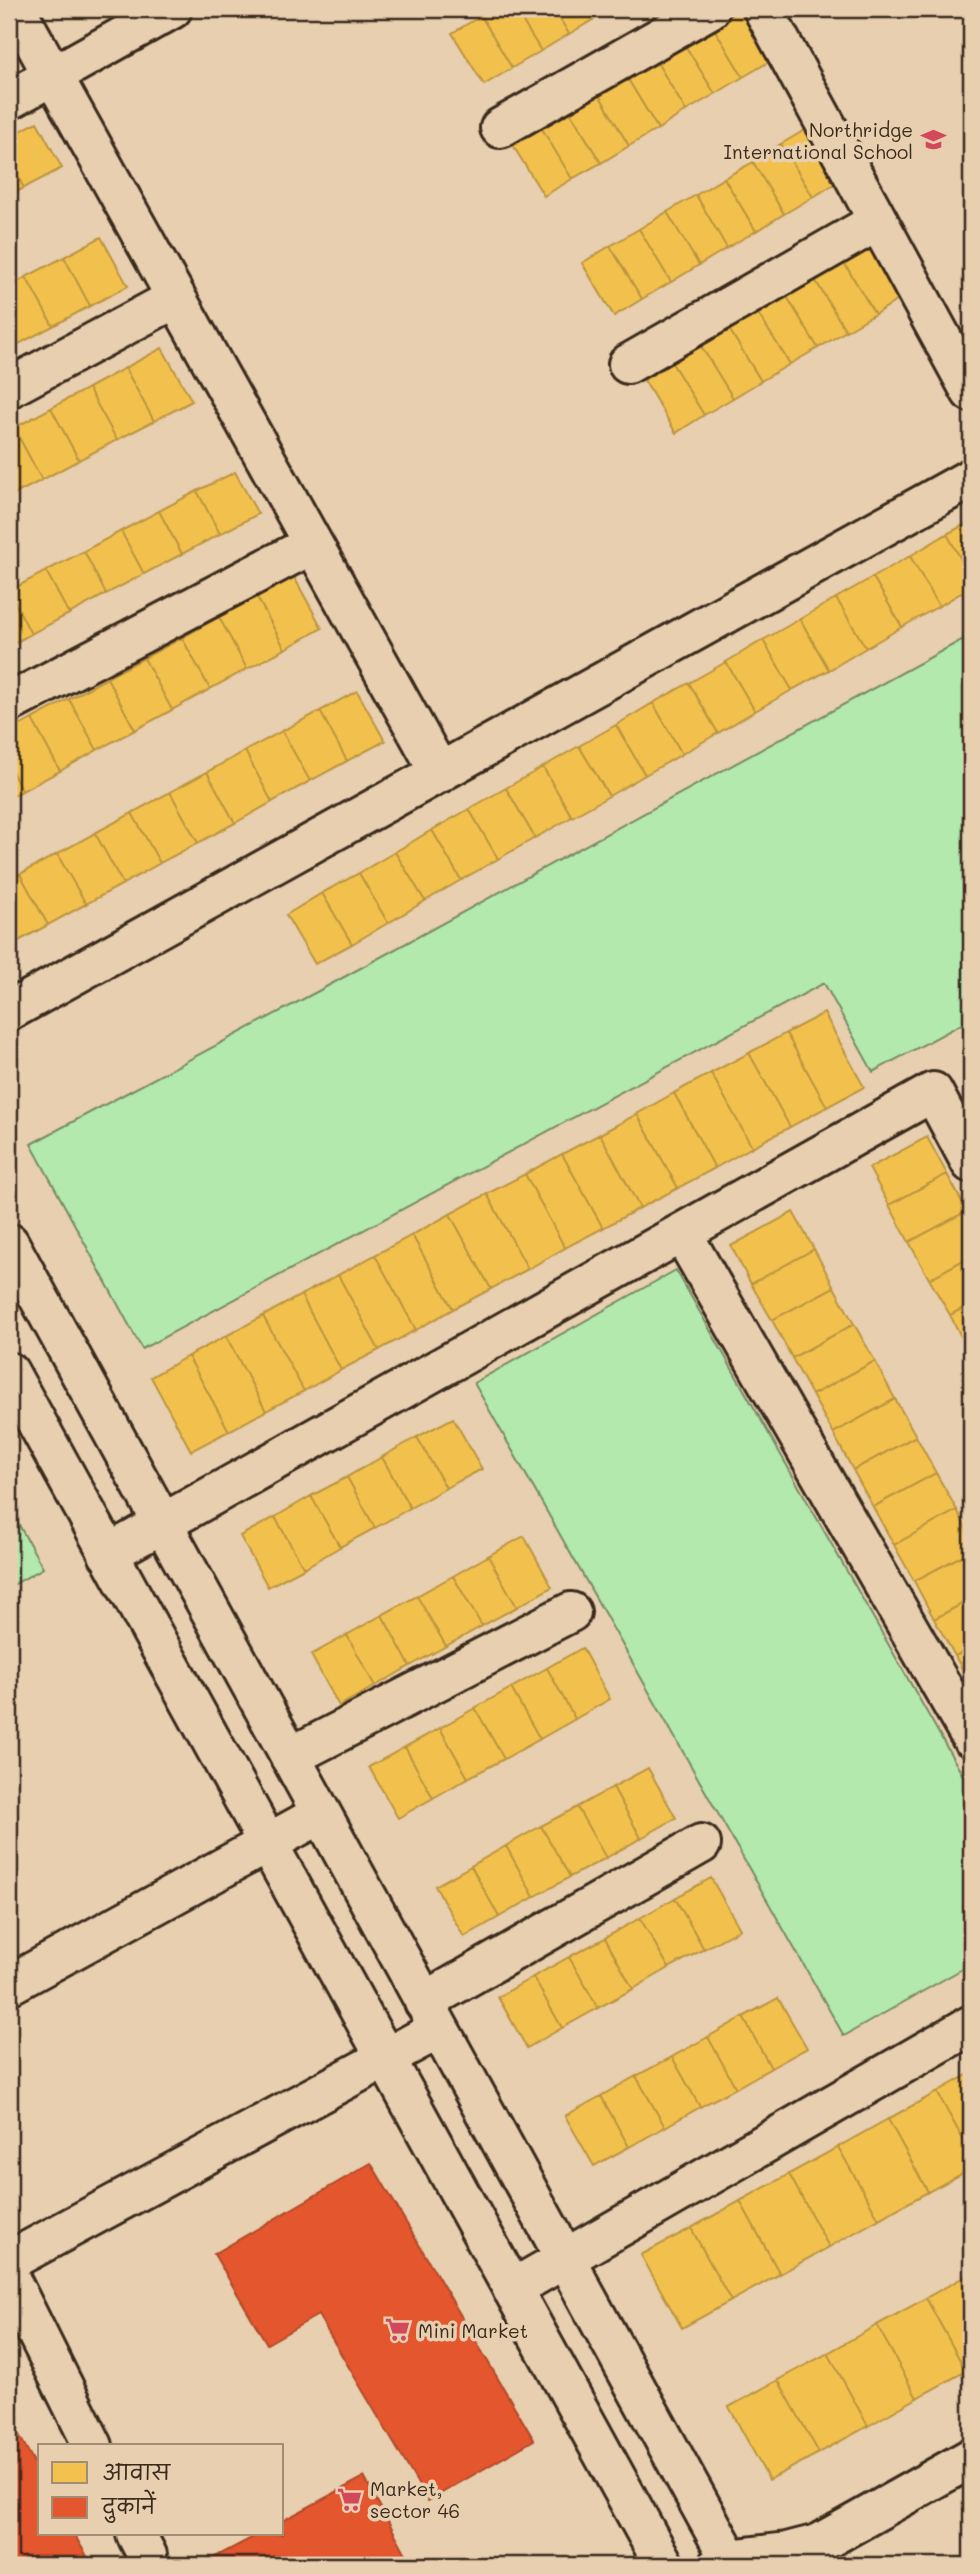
<svg xmlns="http://www.w3.org/2000/svg" width="980" height="2574" font-family="Mali,'Playpen Sans Deva',sans-serif">
<style>
.green{fill:#b3e9ac;stroke:#778a65;stroke-width:2}
.homes{fill:#f2c14e;stroke:#bb9440;stroke-width:2}
.shops{fill:#e4572e;stroke:#b14a29;stroke-width:2}
.lines{fill:none;stroke-linecap:round;stroke-linejoin:round}
.minor-casing{stroke:#3b2a1e;stroke-width:44}
.minor{stroke:#e7cfaf;stroke-width:38}
.labels{text-anchor:middle;dominant-baseline:central;stroke-width:7;stroke-linejoin:round;paint-order:stroke}
.poi-label{font-size:19px;fill:#3b2a1e;stroke:#e7cfaf;text-anchor:start}
</style>
<rect width="100%" height="100%" fill="#e7cfaf"/>
<filter id="ink" filterUnits="userSpaceOnUse"><feTurbulence type="fractalNoise" baseFrequency=".0143" numOctaves="2"/><feDisplacementMap in="SourceGraphic" scale="14" xChannelSelector="R" yChannelSelector="G"/><feConvolveMatrix kernelMatrix="1 2 1 2 8 2 1 2 1" color-interpolation-filters="sRGB"/></filter>
<g filter="url(#ink)">
<path class="green" d="M 971,635 L 971,1019 L 873,1072 L 824,983 L 142,1349 L 31,1144 L 324,988 Z
M 676,1270 L 971,1790 L 971,1964 L 844,2036 L 474,1383 Z
M 9,1507 L 43,1568 L 9,1587 Z"/>
<path class="homes" d="M 492,9 L 515,9 L 541,51 L 512,68 L 481,16 Z
M 515,9 L 554,9 L 569,34 L 541,51 Z
M 554,9 L 593,9 L 598,17 L 569,34 Z
M 593,9 L 612,9 L 598,17 Z
M 740,9 L 772,60 L 743,77 L 712,25 Z
M 481,16 L 512,68 L 484,85 L 452,33 Z
M 712,25 L 743,77 L 715,94 L 683,42 Z
M 683,42 L 715,94 L 686,111 L 655,59 Z
M 655,59 L 686,111 L 658,129 L 626,76 Z
M 626,76 L 658,129 L 629,146 L 598,93 Z
M 598,93 L 629,146 L 601,163 L 569,110 Z
M 569,110 L 601,163 L 572,179 L 541,127 Z
M 37,122 L 62,168 L 24,188 L 9,160 L 9,137 Z
M 541,127 L 572,179 L 544,196 L 512,144 Z
M 810,127 L 841,180 L 813,197 L 781,144 Z
M 781,144 L 813,197 L 784,214 L 753,162 Z
M 9,160 L 24,188 L 9,196 Z
M 753,162 L 784,214 L 756,231 L 724,178 Z
M 724,178 L 756,231 L 727,248 L 696,195 Z
M 696,195 L 727,248 L 699,265 L 667,212 Z
M 667,212 L 699,265 L 671,282 L 639,229 Z
M 639,229 L 671,282 L 642,299 L 610,246 Z
M 101,237 L 128,286 L 90,306 L 64,257 Z
M 871,244 L 903,297 L 875,314 L 843,261 Z
M 610,246 L 642,299 L 614,316 L 582,263 Z
M 64,257 L 90,306 L 53,326 L 26,277 Z
M 843,261 L 875,314 L 846,331 L 814,278 Z
M 26,277 L 53,326 L 15,346 L 9,334 L 9,287 Z
M 814,278 L 846,331 L 818,348 L 786,295 Z
M 786,295 L 818,348 L 790,364 L 757,312 Z
M 757,312 L 790,364 L 761,381 L 729,329 Z
M 729,329 L 761,381 L 733,398 L 701,346 Z
M 701,346 L 733,398 L 704,415 L 672,363 Z
M 162,348 L 192,401 L 154,421 L 125,368 Z
M 672,363 L 704,415 L 676,433 L 644,380 Z
M 125,368 L 154,421 L 117,440 L 88,388 Z
M 88,388 L 117,440 L 79,460 L 51,408 Z
M 51,408 L 79,460 L 42,480 L 14,428 Z
M 14,428 L 42,480 L 9,497 L 9,431 Z
M 235,472 L 258,514 L 220,534 L 197,491 Z
M 197,491 L 220,534 L 182,554 L 159,511 Z
M 159,511 L 182,554 L 144,574 L 121,531 Z
M 971,521 L 971,577 L 947,534 Z
M 121,531 L 144,574 L 106,594 L 84,551 Z
M 947,534 L 971,577 L 971,587 L 939,606 L 910,556 Z
M 84,551 L 106,594 L 69,614 L 46,571 Z
M 910,556 L 939,606 L 902,627 L 873,577 Z
M 46,571 L 69,614 L 31,634 L 9,591 Z
M 294,577 L 322,628 L 285,649 L 257,597 Z
M 873,577 L 902,627 L 866,648 L 836,598 Z
M 9,591 L 31,634 L 9,646 Z
M 257,597 L 285,649 L 247,669 L 219,617 Z
M 836,598 L 866,648 L 829,670 L 800,619 Z
M 219,617 L 247,669 L 210,689 L 182,638 Z
M 800,619 L 829,670 L 792,690 L 763,640 Z
M 182,638 L 210,689 L 172,710 L 144,658 Z
M 763,640 L 792,690 L 755,711 L 726,662 Z
M 144,658 L 172,710 L 135,730 L 107,678 Z
M 726,662 L 755,711 L 718,733 L 689,683 Z
M 107,678 L 135,730 L 97,750 L 69,699 Z
M 689,683 L 718,733 L 682,754 L 653,703 Z
M 357,691 L 385,741 L 347,761 L 320,711 Z
M 69,699 L 97,750 L 60,771 L 32,719 Z
M 653,703 L 682,754 L 645,775 L 616,725 Z
M 320,711 L 347,761 L 310,781 L 282,731 Z
M 32,719 L 60,771 L 22,791 L 9,766 L 9,732 Z
M 616,725 L 645,775 L 609,796 L 579,746 Z
M 282,731 L 310,781 L 272,802 L 245,751 Z
M 579,746 L 609,796 L 572,817 L 543,767 Z
M 245,751 L 272,802 L 235,823 L 207,772 Z
M 9,766 L 22,791 L 9,798 Z
M 543,767 L 572,817 L 535,838 L 506,788 Z
M 207,772 L 235,823 L 198,843 L 170,792 Z
M 506,788 L 535,838 L 498,859 L 469,809 Z
M 170,792 L 198,843 L 160,863 L 132,813 Z
M 469,809 L 498,859 L 461,880 L 432,830 Z
M 132,813 L 160,863 L 123,884 L 95,833 Z
M 432,830 L 461,880 L 425,901 L 395,852 Z
M 95,833 L 123,884 L 86,904 L 57,854 Z
M 395,852 L 425,901 L 388,923 L 359,873 Z
M 57,854 L 86,904 L 48,925 L 20,874 Z
M 359,873 L 388,923 L 352,944 L 322,893 Z
M 20,874 L 48,925 L 11,945 L 9,881 Z
M 322,893 L 352,944 L 315,964 L 286,915 Z
M 824,1013 L 864,1087 L 827,1107 L 786,1033 Z
M 786,1033 L 827,1107 L 790,1127 L 749,1053 Z
M 749,1053 L 790,1127 L 752,1147 L 711,1073 Z
M 711,1073 L 752,1147 L 715,1168 L 674,1093 Z
M 674,1093 L 715,1168 L 678,1188 L 637,1114 Z
M 637,1114 L 678,1188 L 640,1208 L 600,1134 Z
M 600,1134 L 640,1208 L 603,1228 L 562,1154 Z
M 927,1137 L 947,1174 L 889,1205 L 869,1168 Z
M 562,1154 L 603,1228 L 565,1248 L 525,1174 Z
M 525,1174 L 565,1248 L 528,1269 L 487,1194 Z
M 947,1174 L 967,1211 L 909,1242 L 889,1205 Z
M 487,1194 L 528,1269 L 491,1289 L 450,1214 Z
M 967,1211 L 971,1218 L 971,1256 L 929,1279 L 909,1242 Z
M 793,1212 L 814,1249 L 751,1284 L 731,1246 Z
M 450,1214 L 491,1289 L 453,1309 L 412,1235 Z
M 412,1235 L 453,1309 L 416,1330 L 375,1255 Z
M 814,1249 L 834,1287 L 772,1320 L 751,1284 Z
M 375,1255 L 416,1330 L 379,1350 L 338,1275 Z
M 971,1256 L 971,1304 L 950,1315 L 929,1279 Z
M 338,1275 L 379,1350 L 341,1370 L 301,1295 Z
M 834,1287 L 854,1324 L 792,1358 L 772,1320 Z
M 301,1295 L 341,1370 L 304,1391 L 263,1316 Z
M 971,1304 L 971,1351 L 969,1352 L 950,1315 Z
M 263,1316 L 304,1391 L 266,1411 L 226,1336 Z
M 854,1324 L 875,1361 L 812,1395 L 792,1358 Z
M 226,1336 L 266,1411 L 229,1431 L 188,1356 Z
M 188,1356 L 229,1431 L 191,1451 L 151,1377 Z
M 875,1361 L 895,1399 L 833,1433 L 812,1395 Z
M 895,1399 L 916,1436 L 853,1470 L 833,1433 Z
M 453,1418 L 482,1469 L 446,1488 L 417,1437 Z
M 916,1436 L 936,1473 L 873,1507 L 853,1470 Z
M 417,1437 L 446,1488 L 410,1508 L 382,1457 Z
M 382,1457 L 410,1508 L 375,1528 L 347,1477 Z
M 936,1473 L 957,1510 L 894,1545 L 873,1507 Z
M 347,1477 L 375,1528 L 340,1547 L 311,1496 Z
M 311,1496 L 340,1547 L 304,1568 L 275,1517 Z
M 957,1510 L 971,1538 L 971,1551 L 914,1581 L 894,1545 Z
M 275,1517 L 304,1568 L 268,1587 L 240,1536 Z
M 524,1536 L 552,1587 L 517,1607 L 488,1556 Z
M 971,1551 L 971,1599 L 934,1619 L 914,1581 Z
M 488,1556 L 517,1607 L 482,1626 L 453,1576 Z
M 453,1576 L 482,1626 L 446,1646 L 417,1596 Z
M 417,1596 L 446,1646 L 410,1666 L 382,1615 Z
M 971,1599 L 971,1648 L 955,1656 L 934,1619 Z
M 382,1615 L 410,1666 L 375,1686 L 347,1635 Z
M 347,1635 L 375,1686 L 339,1706 L 311,1655 Z
M 582,1648 L 610,1699 L 575,1719 L 547,1668 Z
M 971,1648 L 971,1686 L 955,1656 Z
M 547,1668 L 575,1719 L 540,1739 L 511,1688 Z
M 511,1688 L 540,1739 L 504,1759 L 475,1708 Z
M 475,1708 L 504,1759 L 468,1778 L 440,1728 Z
M 440,1728 L 468,1778 L 433,1798 L 405,1747 Z
M 405,1747 L 433,1798 L 398,1818 L 369,1767 Z
M 648,1768 L 676,1818 L 641,1838 L 613,1787 Z
M 613,1787 L 641,1838 L 606,1858 L 577,1807 Z
M 577,1807 L 606,1858 L 570,1877 L 541,1826 Z
M 541,1826 L 570,1877 L 534,1897 L 506,1846 Z
M 506,1846 L 534,1897 L 499,1917 L 471,1866 Z
M 471,1866 L 499,1917 L 464,1937 L 435,1886 Z
M 711,1878 L 740,1929 L 704,1949 L 675,1898 Z
M 675,1898 L 704,1949 L 669,1968 L 640,1918 Z
M 640,1918 L 669,1968 L 633,1989 L 605,1938 Z
M 605,1938 L 633,1989 L 598,2008 L 569,1957 Z
M 569,1957 L 598,2008 L 562,2028 L 533,1977 Z
M 533,1977 L 562,2028 L 527,2048 L 498,1997 Z
M 778,1998 L 807,2048 L 771,2068 L 743,2017 Z
M 743,2017 L 771,2068 L 736,2088 L 708,2037 Z
M 708,2037 L 736,2088 L 700,2107 L 672,2057 Z
M 672,2057 L 700,2107 L 665,2127 L 636,2076 Z
M 971,2073 L 971,2154 L 937,2092 Z
M 636,2076 L 665,2127 L 629,2147 L 601,2096 Z
M 937,2092 L 971,2154 L 971,2169 L 928,2192 L 888,2119 Z
M 601,2096 L 629,2147 L 594,2166 L 565,2116 Z
M 888,2119 L 928,2192 L 879,2219 L 838,2147 Z
M 838,2147 L 879,2219 L 829,2247 L 789,2174 Z
M 789,2174 L 829,2247 L 780,2274 L 740,2201 Z
M 740,2201 L 780,2274 L 731,2301 L 691,2228 Z
M 691,2228 L 731,2301 L 682,2328 L 641,2255 Z
M 971,2273 L 971,2369 L 966,2371 L 926,2298 Z
M 926,2298 L 966,2371 L 917,2398 L 877,2325 Z
M 877,2325 L 917,2398 L 868,2426 L 828,2353 Z
M 828,2353 L 868,2426 L 819,2453 L 778,2380 Z
M 778,2380 L 819,2453 L 769,2480 L 729,2407 Z"/>
<path class="shops" d="M 371,2163 L 534,2440 L 428,2501 L 318,2315 L 267,2344 L 214,2254 Z
M 9,2417 L 40,2473 L 40,2534 L 74,2534 L 92,2565 L 9,2565 Z
M 364,2477 L 412,2565 L 200,2565 L 259,2534 L 282,2534 L 282,2521 Z"/>
<g class="lines">
<defs>
<path id="minor" d="M 16,9 L 440,773
M 763,9 L 971,392
M 9,100 L 172,9
M 500,128 L 710,9
M 628,364 L 878,221
M 9,388 L 176,298
M 9,703 L 313,544
M 9,1011 L 971,478
M 682,1233 L 971,1737
M 9,1243 L 733,2565
M 9,1372 L 664,2565
M 108,1554 L 933,1092 L 971,1163
M 290,1757 L 571,1612
M 9,1985 L 321,1814
M 424,2002 L 701,1844
M 9,2261 L 439,2029
M 9,2277 L 93,2446
M 512,2289 L 971,2025
M 136,2534 L 147,2555
M 718,2565 L 729,2559 L 787,2552 L 818,2544 L 971,2458"/>
</defs>
<use href="#minor" class="minor-casing"/>
<use href="#minor" class="minor"/>
</g>
</g>
<defs>
<symbol id="school-bare" viewBox="-9 -9 18 18"><path d="M0-5L7-2L0 1L-7-2ZM-4 1L0 2.5L4 1V4Q0 6-4 4Z" fill="#d1495b" stroke="#e7cfaf" stroke-width="2.5" paint-order="stroke"/></symbol>
<symbol id="supermarket-bare" viewBox="-9 -9 18 18"><path d="M-6-5.5h2.5l.6 2H6L4.5 2H-2.5L-4.4-4H-6ZM-1.5 3.2a1.3 1.3 0 1 0 .1 0ZM3 3.2a1.3 1.3 0 1 0 .1 0Z" fill="#d1495b" stroke="#e7cfaf" stroke-width="2.5" paint-order="stroke"/></symbol>
</defs>
<g fill-rule="evenodd">
<use href="#school-bare" x="916" y="122" width="35" height="35"/>
<use href="#supermarket-bare" x="380" y="2312" width="35" height="35"/>
<use href="#supermarket-bare" x="332" y="2482" width="35" height="35"/>
</g>
<g class="labels">
<g class="poi-label">
<text x="913" y="129" text-anchor="end">Northridge<tspan x="913" dy="22">International School</tspan></text>
<text x="418" y="2330">Mini Market</text>
<text x="370" y="2488">Market,<tspan x="370" dy="22">sector 46</tspan></text>
</g>
</g>
<rect width="980" height="2574" fill="none" stroke="#e7cfaf" stroke-width="35"/>
<rect x="18" y="18" width="945" height="2539" fill="none" stroke="#3b2a1e" stroke-width="2.5" filter="url(#ink)"/>
<rect x="38" y="2444" width="245" height="91" fill="#e7cfaf" stroke="#a28d75" stroke-width="2"/>
<rect x="52" y="2462" width="35" height="21" fill="#f2c14e" stroke="#a28d75" stroke-width="2"/>
<text x="102" y="2480" font-size="21" fill="#3b2a1e">आवास</text>
<rect x="52" y="2497" width="35" height="21" fill="#e4572e" stroke="#a28d75" stroke-width="2"/>
<text x="102" y="2514" font-size="21" fill="#3b2a1e">दुकानें</text>
</svg>
